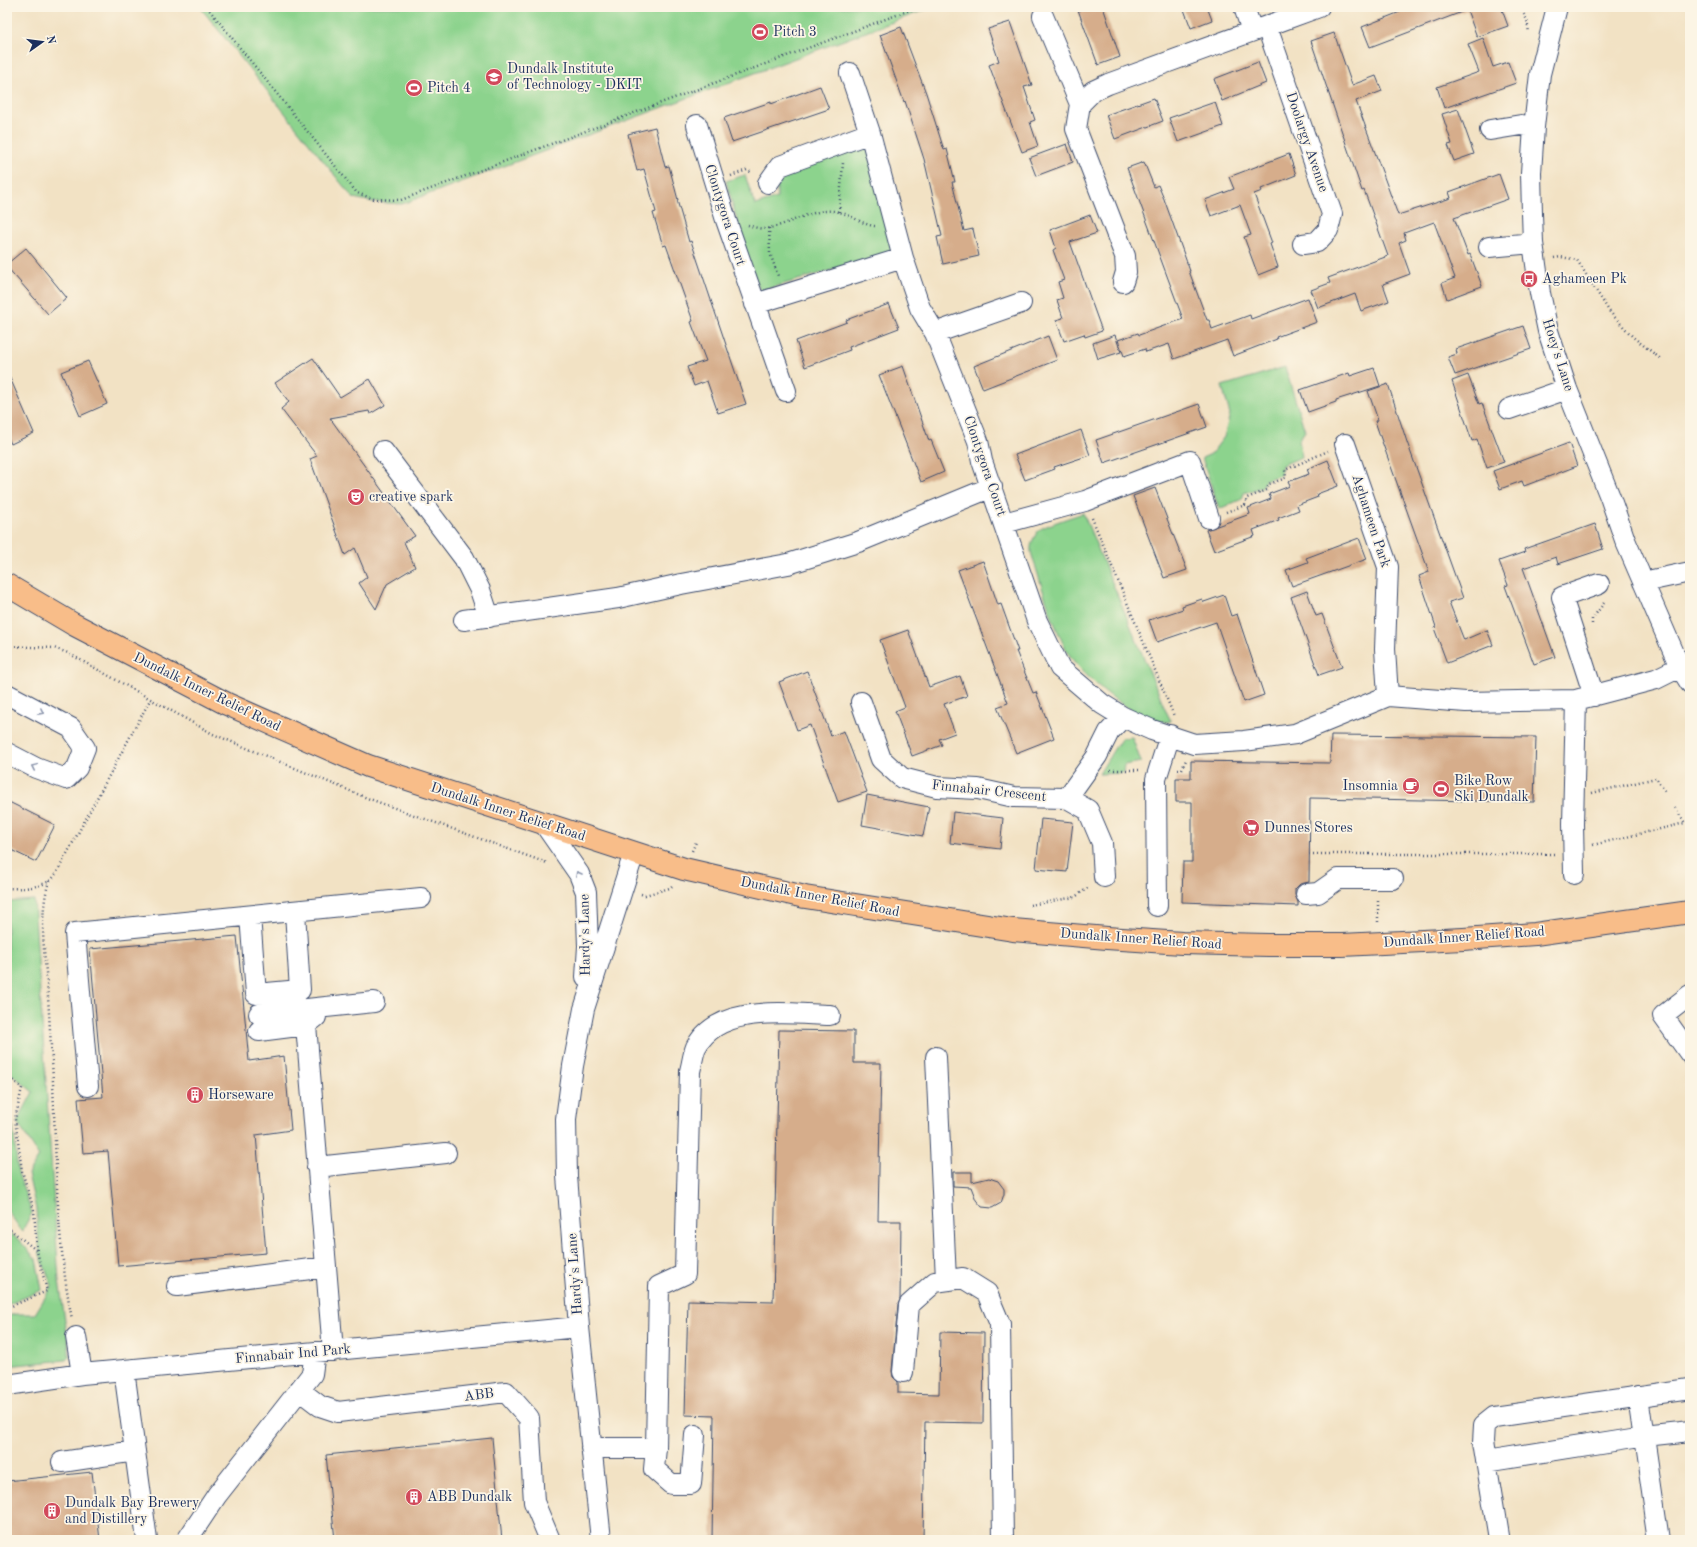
<svg xmlns="http://www.w3.org/2000/svg" width="1697" height="1547" font-family="'Old Standard TT',serif">
<style>
.green{fill:#8cd38d;stroke:#548176}
.building{fill:#d6ad8b}
.lines{fill:none;stroke-linecap:round;stroke-linejoin:round}
.minor-casing{stroke:#3b4a6d;stroke-width:22}
.major-casing{stroke:#3b4a6d;stroke-width:24}
.path{stroke:#3b4a6d;stroke-width:2.5;stroke-dasharray:1 3;stroke-linecap:butt}
.minor{stroke:#fff;stroke-width:20}
.major{stroke:#f8bd89;stroke-width:22}
.oneway{stroke:#8d97ae}
.labels{text-anchor:middle;dominant-baseline:central;stroke-width:3.5;stroke-linejoin:round;paint-order:stroke}
.poi-label{font-size:14px;fill:#1b2f5e;stroke:#fcf5e5;text-anchor:start}
.street-label{font-size:14px;fill:#1b2f5e;stroke:#fcf5e5}
</style>
<rect width="100%" height="100%" fill="#fcf5e5"/>
<filter id="ink" filterUnits="userSpaceOnUse"><feTurbulence type="fractalNoise" baseFrequency=".025" numOctaves="2"/><feDisplacementMap in="SourceGraphic" scale="8" xChannelSelector="R" yChannelSelector="G"/><feConvolveMatrix kernelMatrix="1 2 1 2 8 2 1 2 1" color-interpolation-filters="sRGB"/></filter>
<filter id="wash" filterUnits="userSpaceOnUse"><feTurbulence type="fractalNoise" baseFrequency=".012" numOctaves="4" result="noise"/><feDisplacementMap in="SourceGraphic" scale="16" xChannelSelector="R" yChannelSelector="G"/><feGaussianBlur stdDeviation="0.9" result="paint"/><feColorMatrix in="noise" values="0 0 0 0 0 0 0 0 0 0 0 0 0 0 0 0 0 1.4 0 .05"/><feComposite in="paint" operator="in"/></filter>
<g filter="url(#wash)">
<rect width="100%" height="100%" fill="#f2e2c4"/>
<path class="green" d="M 200,7 L 933,7 L 402,204 L 373,202 L 353,198 Z
M 867,146 L 898,251 L 760,291 L 748,259 L 726,181 L 745,175 L 755,205 L 777,198 L 777,186 L 788,172 Z
M 1285,367 L 1305,431 L 1299,440 L 1302,457 L 1282,465 L 1280,475 L 1265,480 L 1262,487 L 1244,493 L 1242,499 L 1219,509 L 1202,458 L 1211,454 L 1224,437 L 1230,414 L 1222,386 Z
M 1083,513 L 1167,713 L 1171,721 C 1144,730 1079,674 1067,651 C 1054,627 1044,594 1036,568 C 1035,562 1030,554 1031,548 C 1031,542 1035,536 1038,531 C 1042,526 1075,516 1083,513 Z
M 1132,737 L 1141,762 L 1124,765 L 1123,773 L 1099,774 L 1114,749 L 1122,738 Z
M 34,900 L 59,1281 L 69,1347 L 69,1357 L 66,1360 L 7,1366 L 7,1316 L 16,1314 L 35,1314 L 52,1286 L 40,1255 L 36,1209 L 28,1174 L 39,1156 L 17,1122 L 33,1092 L 7,1070 L 7,902 Z
M 13,1126 L 18,1173 L 32,1213 L 22,1231 L 7,1210 L 7,1130 Z
M 7,1231 L 18,1239 L 36,1259 L 42,1290 L 7,1305 Z"/>
<g id="blocks">
<path class="building" d="M 1077,7 L 1103,7 L 1120,57 L 1098,65 Z
M 1183,7 L 1207,7 L 1212,20 L 1191,28 Z
M 1398,7 L 1501,7 L 1508,26 L 1477,37 L 1467,10 L 1370,47 L 1362,27 L 1400,12 Z
M 1010,22 L 1032,85 L 1024,87 L 1035,120 L 1030,122 L 1038,146 L 1022,152 L 989,65 L 999,61 L 988,29 Z
M 901,27 L 926,93 L 944,150 L 947,149 L 955,182 L 952,182 L 964,231 L 973,229 L 979,256 L 943,264 L 937,237 L 942,236 L 924,159 L 905,101 L 904,102 L 880,35 Z
M 1334,33 L 1352,85 L 1376,76 L 1382,91 L 1356,101 L 1398,215 L 1451,198 L 1449,192 L 1499,174 L 1508,199 L 1454,218 L 1468,255 L 1470,254 L 1482,286 L 1447,299 L 1442,283 L 1455,278 L 1434,222 L 1404,233 L 1406,240 L 1399,243 L 1410,274 L 1383,284 L 1389,301 L 1361,311 L 1355,294 L 1318,308 L 1311,290 L 1330,283 L 1328,278 L 1388,256 L 1364,190 L 1362,191 L 1311,41 Z
M 1483,38 L 1493,67 L 1508,62 L 1516,83 L 1444,108 L 1437,87 L 1479,72 L 1468,44 Z
M 1258,62 L 1266,83 L 1222,101 L 1214,79 Z
M 820,86 L 829,109 L 732,142 L 724,118 L 771,102 L 771,104 Z
M 1154,98 L 1163,121 L 1115,139 L 1106,115 Z
M 1215,102 L 1223,126 L 1178,142 L 1169,118 Z
M 1458,109 L 1474,154 L 1454,161 L 1448,145 L 1452,144 L 1442,114 Z
M 655,127 L 665,167 L 669,166 L 678,200 L 677,200 L 689,242 L 691,241 L 746,404 L 718,413 L 707,381 L 694,386 L 687,367 L 706,361 L 691,322 L 693,321 L 666,245 L 663,246 L 653,213 L 656,212 L 644,169 L 637,171 L 628,134 Z
M 1067,144 L 1073,162 L 1036,176 L 1029,158 Z
M 1289,154 L 1296,175 L 1261,189 L 1262,191 L 1254,194 L 1272,243 L 1270,244 L 1278,267 L 1258,275 L 1244,237 L 1251,235 L 1240,205 L 1211,216 L 1205,200 L 1234,189 L 1229,177 Z
M 1144,162 L 1154,187 L 1158,185 L 1164,199 L 1190,271 L 1189,271 L 1207,320 L 1209,320 L 1212,329 L 1250,315 L 1251,319 L 1308,298 L 1317,322 L 1276,337 L 1277,339 L 1233,356 L 1227,340 L 1174,359 L 1169,344 L 1146,352 L 1145,349 L 1124,356 L 1118,340 L 1138,333 L 1139,335 L 1183,319 L 1127,168 Z
M 1090,215 L 1097,233 L 1070,242 L 1102,331 L 1085,337 L 1084,334 L 1064,341 L 1056,320 L 1063,318 L 1057,300 L 1063,298 L 1058,282 L 1064,280 L 1053,250 L 1056,248 L 1050,230 Z
M 26,248 L 67,298 L 48,314 L 7,267 L 7,264 Z
M 889,304 L 899,328 L 849,347 L 850,350 L 805,367 L 796,341 L 847,322 L 846,320 Z
M 1523,326 L 1531,349 L 1455,375 L 1448,357 L 1457,354 L 1456,349 Z
M 1115,335 L 1121,352 L 1098,359 L 1093,343 Z
M 1048,336 L 1057,360 L 983,389 L 974,366 Z
M 313,358 L 340,397 L 370,379 L 385,405 L 370,414 L 369,411 L 330,418 L 415,536 L 404,542 L 415,567 L 387,584 L 376,609 L 359,583 L 367,577 L 355,548 L 345,555 L 310,459 L 317,456 L 281,409 L 289,402 L 275,383 Z
M 88,361 L 107,404 L 80,416 L 61,372 Z
M 903,366 L 929,441 L 931,440 L 944,472 L 921,482 L 879,375 Z
M 1374,368 L 1380,386 L 1336,400 L 1336,402 L 1308,412 L 1300,390 L 1349,373 L 1350,376 Z
M 7,371 L 34,433 L 11,444 L 7,435 Z
M 1468,375 L 1479,404 L 1482,403 L 1504,462 L 1487,468 L 1477,439 L 1472,441 L 1452,381 Z
M 1388,384 L 1407,442 L 1463,598 L 1449,602 L 1464,640 L 1487,630 L 1493,645 L 1447,663 L 1434,628 L 1436,627 L 1419,576 L 1429,572 L 1380,436 L 1375,421 L 1378,420 L 1368,391 Z
M 1199,404 L 1207,427 L 1104,463 L 1096,440 Z
M 1081,430 L 1090,455 L 1054,467 L 1055,469 L 1025,480 L 1015,455 Z
M 1569,443 L 1577,466 L 1524,486 L 1522,481 L 1500,489 L 1493,471 Z
M 1328,460 L 1338,486 L 1317,494 L 1318,497 L 1297,505 L 1299,510 L 1278,518 L 1279,520 L 1253,530 L 1255,536 L 1214,551 L 1206,530 L 1250,514 L 1248,508 L 1271,499 L 1269,494 L 1290,486 L 1288,482 L 1309,474 L 1307,469 Z
M 1155,488 L 1187,570 L 1164,578 L 1133,496 Z
M 1595,524 L 1603,549 L 1558,564 L 1556,557 L 1523,568 L 1555,657 L 1534,664 L 1505,586 L 1508,585 L 1499,561 L 1525,552 L 1524,549 Z
M 1359,538 L 1367,559 L 1292,586 L 1286,570 L 1308,562 L 1306,558 Z
M 983,561 L 998,605 L 1001,604 L 1018,651 L 1016,651 L 1033,693 L 1036,692 L 1054,738 L 1016,753 L 997,707 L 1008,703 L 958,570 Z
M 1307,591 L 1316,616 L 1322,614 L 1342,667 L 1319,675 L 1291,597 Z
M 1224,595 L 1231,616 L 1237,614 L 1264,695 L 1244,702 L 1216,622 L 1157,642 L 1149,620 L 1183,609 L 1182,606 L 1202,599 L 1204,602 Z
M 908,630 L 929,687 L 960,676 L 967,696 L 944,704 L 955,733 L 939,739 L 942,745 L 912,756 L 895,711 L 905,707 L 880,640 Z
M 807,671 L 831,736 L 844,731 L 867,792 L 838,802 L 810,725 L 797,730 L 779,682 Z
M 1331,735 L 1536,737 L 1534,802 L 1310,798 L 1309,882 L 1300,884 L 1295,889 L 1295,895 L 1298,902 L 1298,906 L 1182,902 L 1183,862 L 1192,862 L 1192,802 L 1176,802 L 1176,778 L 1191,778 L 1191,761 L 1330,763 Z
M 867,795 L 929,807 L 923,836 L 862,825 Z
M 7,801 L 55,825 L 36,862 L 7,848 Z
M 953,812 L 1003,818 L 1000,849 L 950,843 Z
M 1041,819 L 1073,822 L 1067,872 L 1036,869 Z
M 237,936 L 249,1061 L 284,1056 L 291,1130 L 256,1135 L 266,1253 L 118,1266 L 108,1151 L 83,1153 L 78,1099 L 103,1097 L 90,949 Z
M 779,1030 L 854,1031 L 854,1063 L 881,1063 L 878,1221 L 901,1221 L 900,1300 L 898,1304 L 892,1371 L 893,1377 L 898,1382 L 898,1393 L 939,1394 L 940,1332 L 984,1333 L 983,1423 L 925,1422 L 923,1540 L 712,1540 L 714,1416 L 685,1415 L 688,1300 L 773,1302 Z
M 953,1172 L 972,1172 L 972,1182 L 989,1178 L 998,1181 L 1004,1189 L 1004,1194 L 1001,1203 L 992,1208 L 982,1207 L 976,1200 L 971,1187 L 953,1186 Z
M 492,1438 L 502,1540 L 335,1540 L 326,1455 Z
M 92,1472 L 100,1540 L 7,1540 L 7,1481 Z"/>
</g>
</g>
<g filter="url(#ink)">
<use href="#blocks" fill-opacity="0" stroke="#3b4a6d" stroke-width="1"/>
<g class="lines">
<defs>
<path id="minor" d="M 1244,7 L 1252,31
M 1557,7 L 1540,74 L 1534,127 L 1531,173 L 1532,213 L 1533,243 L 1540,293 L 1548,331 L 1567,389 L 1610,497 L 1625,540 L 1680,667 L 1690,683
M 1043,16 L 1080,104 L 1076,129 L 1125,256 L 1126,272 L 1123,282
M 1267,27 L 1332,214 L 1328,230 L 1317,242 L 1303,244
M 850,73 L 870,133 L 903,258 L 920,308 L 935,333 L 978,441 L 982,461 L 1037,621 L 1060,668 L 1102,704 L 1123,717 L 1152,730 L 1194,744 L 1244,741 L 1295,734 L 1388,696 L 1466,702 L 1576,700 L 1656,679 L 1680,667
M 1080,104 L 1093,91 L 1108,84 L 1319,7
M 697,125 L 726,220 L 786,391
M 1490,130 L 1521,125 L 1534,127
M 768,183 L 780,166 L 870,133
M 1489,247 L 1533,243
M 755,304 L 903,258
M 935,333 L 1021,303
M 1509,409 L 1567,389
M 1345,444 L 1388,567 L 1385,649 L 1388,696
M 383,451 L 464,558 L 480,590 L 489,617
M 1004,523 L 1085,501 L 1190,461 L 1209,518
M 1643,582 L 1690,572
M 464,620 L 618,598 L 681,584 L 788,564 L 858,542 L 992,487
M 7,694 L 71,728 L 85,748 L 77,768 L 66,779 L 36,768 L 7,753
M 1594,696 L 1562,597 L 1599,584
M 861,702 L 881,759 L 902,778 L 937,787 L 978,789 L 1014,797 L 1067,798 L 1097,756 L 1109,732 L 1123,717
M 1067,798 L 1088,810 L 1102,843 L 1104,877
M 545,825 L 579,874 L 586,892 L 588,946 L 586,977
M 1574,874 L 1573,824 L 1576,700
M 1306,894 L 1318,893 L 1338,879 L 1393,879
M 1157,906 L 1156,779 L 1170,735
M 250,916 L 256,994 L 300,990 L 295,912
M 1690,995 L 1663,1016 L 1690,1054
M 259,1014 L 374,1002
M 306,1025 L 333,1351
M 259,1031 L 306,1025 L 316,1017
M 936,1057 L 946,1280
M 88,1086 L 75,933 L 421,898
M 317,1167 L 446,1153
M 177,1286 L 326,1267
M 76,1337 L 82,1374
M 124,1370 L 147,1540
M 903,1372 L 909,1305 L 935,1282 L 963,1278 L 987,1293 L 1000,1324 L 1003,1540
M 7,1385 L 82,1374 L 579,1327
M 299,1390 L 320,1406 L 338,1412 L 506,1392 L 529,1418 L 534,1502 L 550,1540
M 1638,1396 L 1659,1540
M 591,1448 L 656,1448 L 659,1286 L 685,1274 L 690,1071 C 692,1064 693,1054 696,1047 C 719,1003 789,1014 830,1015
M 656,1448 L 654,1469 L 671,1484 L 691,1484 L 695,1435
M 1486,1461 L 1644,1436 L 1690,1431
M 62,1462 L 135,1451
M 187,1540 L 217,1495 L 312,1374 L 315,1352
M 601,1540 L 579,1327 L 567,1176 L 566,1119 L 573,1066 L 584,1009 L 634,853
M 1499,1540 L 1483,1442 L 1484,1425 L 1494,1417 L 1690,1389"/>
<path id="major" d="M 7,585 L 73,624 L 227,704 L 368,766 L 684,869 L 805,897 L 1013,930 L 1107,938 L 1182,943 L 1268,945 L 1342,945 L 1463,939 L 1535,934 L 1690,912"/>
</defs>
<use href="#minor" class="minor-casing"/>
<use href="#major" class="major-casing"/>
<path class="path" d="M 207,7 L 357,193 L 374,199 L 401,200 L 918,7
M 1520,7 L 1527,20 L 1529,33
M 731,176 L 747,170 L 752,173
M 839,212 L 843,163
M 748,225 C 754,227 762,230 769,228 C 791,224 811,209 834,211 C 850,213 862,225 875,226
M 769,228 L 770,253 L 778,276
M 1554,258 L 1561,257 L 1577,260 L 1609,311 L 1633,337 L 1662,360
M 1226,512 L 1245,505 L 1247,498 L 1267,490 L 1269,484 L 1286,478 L 1285,470 L 1328,451
M 1092,518 L 1174,716
M 1592,624 L 1592,619 L 1604,603
M 7,646 L 54,648 L 68,653 L 213,734 L 367,798 L 547,863
M 1178,769 L 1182,769 L 1186,760
M 1110,770 L 1139,770
M 1592,793 L 1656,778 L 1665,791
M 1593,845 L 1685,823 L 1675,808
M 692,851 L 696,842
M 1309,854 L 1555,854
M 49,881 C 39,915 44,949 47,983 C 49,1009 50,1034 52,1059 C 56,1146 55,1233 72,1319
M 7,888 C 19,889 38,888 49,881 C 52,880 54,876 56,874 L 150,700
M 641,894 L 645,895 L 670,888 L 672,886
M 1030,905 L 1075,897 L 1089,887
M 1378,922 L 1378,898
M 7,1075 L 22,1088 L 15,1119 L 22,1171 L 34,1210 L 37,1251 L 47,1291 L 7,1308
M 7,1227 L 36,1250"/>
<use href="#minor" class="minor"/>
<use href="#major" class="major"/>
</g>
<defs><path id="oneway-chevron" d="M-2-3.5L2.5 0L-2 3.5" fill="none" stroke-width="1.6" stroke-linecap="round" stroke-linejoin="round"/></defs>
<g class="oneway">
<use href="#oneway-chevron" transform="translate(41 712) rotate(28)"/>
<use href="#oneway-chevron" transform="translate(34 767) rotate(-155)"/>
<use href="#oneway-chevron" transform="translate(578 874) rotate(-119)"/>
</g>
</g>
<defs>
<symbol id="stadium-disc" viewBox="-11 -11 22 22"><circle r="9.5" fill="#d1495b" stroke="#fcf5e5"/><path d="M0-5a6.5 5 0 1 0 0 10a6.5 5 0 1 0 0-10ZM-3.5-1.8h7v3.6h-7Z" fill="#fff"/></symbol>
<symbol id="university-disc" viewBox="-11 -11 22 22"><circle r="9.5" fill="#d1495b" stroke="#fcf5e5"/><path d="M0-5L7-2L0 1L-7-2ZM-4 1L0 2.5L4 1V4Q0 6-4 4Z" fill="#fff"/></symbol>
<symbol id="bus-disc" viewBox="-11 -11 22 22"><circle r="9.5" fill="#d1495b" stroke="#fcf5e5"/><path d="M-5-6H5V4H4V6H2V4H-2V6H-4V4H-5ZM-3.5-4V0h7V-4ZM-3.5 1.2v1.5H-2V1.2ZM2 1.2v1.5H3.5V1.2Z" fill="#fff"/></symbol>
<symbol id="theatre-disc" viewBox="-11 -11 22 22"><circle r="9.5" fill="#d1495b" stroke="#fcf5e5"/><path d="M-5-5.5Q0-4 5-5.5V0Q5 5 0 6Q-5 5-5 0ZM-3.3-2.5H-1v1.5H-3.3ZM1-2.5H3.3v1.5H1ZM-2.8 1Q0 5.5 2.8 1Z" fill="#fff"/></symbol>
<symbol id="cafe-disc" viewBox="-11 -11 22 22"><circle r="9.5" fill="#d1495b" stroke="#fcf5e5"/><path d="M-5.5-4.5H6V0H3Q3 3.5 0 3.5H-2.5Q-5.5 3.5-5.5 0ZM3-3.2v2h1.7v-2ZM-6 4.5H4V6H-6Z" fill="#fff"/></symbol>
<symbol id="supermarket-disc" viewBox="-11 -11 22 22"><circle r="9.5" fill="#d1495b" stroke="#fcf5e5"/><path d="M-6-5.5h2.5l.6 2H6L4.5 2H-2.5L-4.4-4H-6ZM-1.5 3.2a1.3 1.3 0 1 0 .1 0ZM3 3.2a1.3 1.3 0 1 0 .1 0Z" fill="#fff"/></symbol>
<symbol id="building-disc" viewBox="-11 -11 22 22"><circle r="9.5" fill="#d1495b" stroke="#fcf5e5"/><path d="M-4-6H4V6H1V3H-1V6H-4ZM-2.5-4.3h1.7v1.8h-1.7ZM.8-4.3h1.7v1.8H.8ZM-2.5-1h1.7V.8h-1.7ZM.8-1h1.7V.8H.8Z" fill="#fff"/></symbol>
</defs>
<g fill-rule="evenodd">
<use href="#stadium-disc" x="750" y="22" width="20" height="20"/>
<use href="#university-disc" x="484" y="67" width="20" height="20"/>
<use href="#stadium-disc" x="404" y="78" width="20" height="20"/>
<use href="#bus-disc" x="1519" y="269" width="20" height="20"/>
<use href="#theatre-disc" x="346" y="487" width="20" height="20"/>
<use href="#cafe-disc" x="1401" y="776" width="20" height="20"/>
<use href="#stadium-disc" x="1431" y="779" width="20" height="20"/>
<use href="#supermarket-disc" x="1241" y="818" width="20" height="20"/>
<use href="#building-disc" x="185" y="1085" width="20" height="20"/>
<use href="#building-disc" x="404" y="1487" width="20" height="20"/>
<use href="#building-disc" x="42" y="1501" width="20" height="20"/>
</g>
<g class="labels">
<g class="poi-label">
<text x="773" y="32">Pitch 3</text>
<text x="507" y="69">Dundalk Institute<tspan x="507" dy="16">of Technology - DKIT</tspan></text>
<text x="427" y="88">Pitch 4</text>
<text x="1542" y="279">Aghameen Pk</text>
<text x="369" y="497">creative spark</text>
<text x="1454" y="781">Bike Row<tspan x="1454" dy="16">Ski Dundalk</tspan></text>
<text x="1398" y="786" text-anchor="end">Insomnia</text>
<text x="1264" y="828">Dunnes Stores</text>
<text x="208" y="1095">Horseware</text>
<text x="427" y="1497">ABB Dundalk</text>
<text x="65" y="1503">Dundalk Bay Brewery<tspan x="65" dy="16">and Distillery</tspan></text>
</g>
<g class="street-label">
<text transform="translate(1307 142) rotate(71)">Doolargy Avenue</text>
<text transform="translate(725 215) rotate(72)">Clontygora Court</text>
<text transform="translate(1558 355) rotate(72)">Hoey's Lane</text>
<text transform="translate(985 466) rotate(71)">Clontygora Court</text>
<text transform="translate(1371 521) rotate(72)">Aghameen Park</text>
<text transform="translate(207 692) rotate(26)">Dundalk Inner Relief Road</text>
<text transform="translate(989 791) rotate(6)">Finnabair Crescent</text>
<text transform="translate(508 812) rotate(18)">Dundalk Inner Relief Road</text>
<text transform="translate(820 897) rotate(11)">Dundalk Inner Relief Road</text>
<text transform="translate(585 935) rotate(-91)">Hardy's Lane</text>
<text transform="translate(1464 937) rotate(-4)">Dundalk Inner Relief Road</text>
<text transform="translate(1141 939) rotate(4)">Dundalk Inner Relief Road</text>
<text transform="translate(575 1274) rotate(-94)">Hardy's Lane</text>
<text transform="translate(293 1354) rotate(-5)">Finnabair Ind Park</text>
<text transform="translate(479 1395) rotate(-7)">ABB</text>
</g>
</g>
<rect width="1697" height="1547" fill="none" stroke="#fcf5e5" stroke-width="24"/>
<g transform="translate(42 42) rotate(76)" stroke="#fcf5e5" stroke-width="3" paint-order="stroke">
<path d="M0-3L7 15L0 10L-7 15Z" fill="#1b2f5e"/>
<text y="-6" font-size="11" font-weight="bold" text-anchor="middle" fill="#1b2f5e">N</text>
</g>
</svg>
